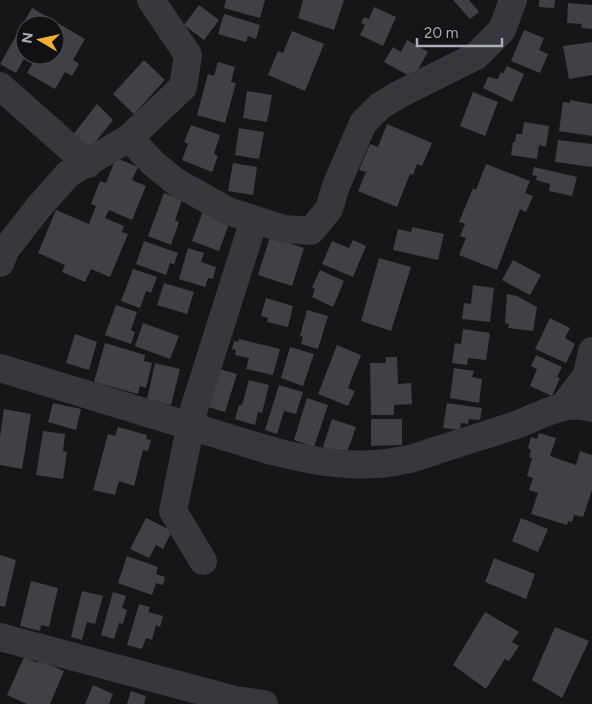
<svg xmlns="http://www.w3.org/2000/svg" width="592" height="704" font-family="Figtree,sans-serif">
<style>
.building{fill:#404145}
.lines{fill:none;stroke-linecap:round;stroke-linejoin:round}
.minor{stroke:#37383d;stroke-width:28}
</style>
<rect width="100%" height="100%" fill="#161618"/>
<path class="building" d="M 226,0 L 265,0 L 260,18 L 224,8 Z
M 303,0 L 344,0 L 334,30 L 298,18 Z
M 453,0 L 469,0 L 479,12 L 470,19 Z
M 539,0 L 555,0 L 554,8 L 539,7 Z
M 568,3 L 592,5 L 592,29 L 581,28 L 582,24 L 567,23 Z
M 199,5 L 219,20 L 204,40 L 184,25 Z
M 374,7 L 396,17 L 383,46 L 360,35 L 365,25 L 361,23 L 364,17 L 369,19 Z
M 32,8 L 85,39 L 73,60 L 79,64 L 72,76 L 65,72 L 55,89 L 27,73 L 37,55 L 55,55 L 55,25 L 25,25 L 25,55 L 26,55 L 16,73 L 0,64 Z
M 224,14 L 260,25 L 256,39 L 248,36 L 246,42 L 218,34 Z
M 524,30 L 544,38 L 539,50 L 548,54 L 540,73 L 511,61 Z
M 292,31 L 324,44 L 305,91 L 268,75 L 278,51 L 283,53 Z
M 407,40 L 428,52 L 413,78 L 384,62 L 393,47 L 401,52 Z
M 592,42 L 592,75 L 569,79 L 563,46 Z
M 144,60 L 165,80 L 134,114 L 113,94 Z
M 218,62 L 235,67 L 231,82 L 236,83 L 225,123 L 197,115 L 208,74 L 214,76 Z
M 507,66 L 524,74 L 512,102 L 483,88 L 488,77 L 498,79 L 501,72 L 503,74 Z
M 247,91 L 272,95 L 267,122 L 243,118 Z
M 473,92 L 498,102 L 485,136 L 460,126 Z
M 570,100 L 592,104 L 592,136 L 559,131 L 563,102 L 570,103 Z
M 97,104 L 113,120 L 90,149 L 72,136 Z
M 524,122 L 549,126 L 546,147 L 539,145 L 537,159 L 511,155 L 513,142 L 515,142 L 516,134 L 522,134 Z
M 387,124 L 432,143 L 422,166 L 417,164 L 413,175 L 410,174 L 397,207 L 358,191 L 366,172 L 359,170 L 370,144 L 378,147 Z
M 191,125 L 220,135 L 214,154 L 218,156 L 212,172 L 182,160 L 188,144 L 184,142 Z
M 239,128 L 264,132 L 259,159 L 235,155 Z
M 558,140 L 592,144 L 592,167 L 555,162 Z
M 116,158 L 138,167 L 132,180 L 146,186 L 132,220 L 109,210 L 105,218 L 124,226 L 122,232 L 128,234 L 110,277 L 91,269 L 85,282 L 62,272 L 65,265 L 38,253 L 56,210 L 89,224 L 96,206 L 91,204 L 100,181 L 106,183 Z
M 233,163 L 257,167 L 253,195 L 228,191 Z
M 486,164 L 530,181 L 525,193 L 533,196 L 526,212 L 520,209 L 497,270 L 459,255 L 466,238 L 460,236 L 465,224 L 459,222 L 473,188 L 476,190 Z
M 534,167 L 577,177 L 572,196 L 549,191 L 550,184 L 536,180 L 537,176 L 532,175 Z
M 164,193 L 182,200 L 175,220 L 179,222 L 171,245 L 148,236 Z
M 203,211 L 230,221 L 219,251 L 192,241 Z
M 412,227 L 444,234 L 438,260 L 393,250 L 398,229 L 411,232 Z
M 270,237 L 304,248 L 292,286 L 258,275 Z
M 353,240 L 366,246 L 353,277 L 322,264 L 332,241 L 349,248 Z
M 144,241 L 178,253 L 174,264 L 170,263 L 166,275 L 136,264 Z
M 188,248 L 204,253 L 201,262 L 216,267 L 213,279 L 208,278 L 205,287 L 179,279 Z
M 379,258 L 411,267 L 391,331 L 361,321 Z
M 513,260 L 541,275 L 530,295 L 502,280 Z
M 133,269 L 157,277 L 151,293 L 146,291 L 140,308 L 121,301 Z
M 320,270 L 344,281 L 333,307 L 312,297 L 315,289 L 312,287 Z
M 164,283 L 194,292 L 187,314 L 157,305 Z
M 473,285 L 494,288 L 490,322 L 462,319 L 464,303 L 471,304 Z
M 507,294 L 517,296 L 537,307 L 533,331 L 508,328 L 509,324 L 505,323 Z
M 266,298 L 293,306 L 288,327 L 267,322 L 268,318 L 261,316 Z
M 116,305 L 137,312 L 131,330 L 135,332 L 131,344 L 105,335 Z
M 307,310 L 328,316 L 318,349 L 301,344 L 303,337 L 300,336 Z
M 550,318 L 570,328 L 565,338 L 575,344 L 566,363 L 535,349 Z
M 143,323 L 179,336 L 170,359 L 135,346 Z
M 463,329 L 490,333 L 486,360 L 468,358 L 467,365 L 452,363 L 455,343 L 461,344 Z
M 75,334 L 97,342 L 89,370 L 66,363 Z
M 239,339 L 280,349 L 273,375 L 246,369 L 249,358 L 235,355 L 236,350 L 232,349 L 234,341 L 238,342 Z
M 105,343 L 145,355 L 144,361 L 152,363 L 146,388 L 140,386 L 138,394 L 94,382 Z
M 337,345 L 361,355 L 348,388 L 355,391 L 348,406 L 318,394 Z
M 290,347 L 314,354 L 303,386 L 281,378 Z
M 536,355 L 562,367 L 557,377 L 560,378 L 552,396 L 530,386 L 537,369 L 531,366 Z
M 386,357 L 397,357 L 398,384 L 411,383 L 412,404 L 394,405 L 394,415 L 371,415 L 370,363 L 386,363 Z
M 155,363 L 180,369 L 171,405 L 147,399 Z
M 454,368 L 474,371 L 472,377 L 482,379 L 479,403 L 450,398 Z
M 219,369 L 237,374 L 225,412 L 208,407 Z
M 249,380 L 269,385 L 262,413 L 258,412 L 255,425 L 235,419 L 239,405 L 242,405 Z
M 279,385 L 303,392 L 296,414 L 284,411 L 277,434 L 265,430 Z
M 307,398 L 328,405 L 314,447 L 294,440 Z
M 53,403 L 81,409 L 76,430 L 48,422 Z
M 447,403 L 482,408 L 480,420 L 469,419 L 468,424 L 461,423 L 460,430 L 443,428 Z
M 4,409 L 31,414 L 22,469 L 0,465 L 0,437 Z
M 332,419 L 356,427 L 346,455 L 323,447 Z
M 371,419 L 402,419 L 402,445 L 371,446 Z
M 118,427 L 147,435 L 146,439 L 151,440 L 148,451 L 143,450 L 134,486 L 119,481 L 115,495 L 93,490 L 108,434 L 115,436 Z
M 43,431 L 65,434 L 63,451 L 67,452 L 63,479 L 36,475 Z
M 539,433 L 556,438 L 550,456 L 576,465 L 580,451 L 592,455 L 592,490 L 583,517 L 574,515 L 572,522 L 568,521 L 567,525 L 531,514 L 538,493 L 529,490 L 533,478 L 527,476 L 532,458 L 529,457 L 531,450 L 528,448 L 531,437 L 537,439 Z
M 146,518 L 172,531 L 163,549 L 156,545 L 149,558 L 130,549 Z
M 521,518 L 548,529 L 538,552 L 512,541 Z
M 0,555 L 16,560 L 5,607 L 0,606 Z
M 127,556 L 158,567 L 156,574 L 165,577 L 163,585 L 156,583 L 152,595 L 118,583 Z
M 494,558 L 535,574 L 526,599 L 485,582 Z
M 31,581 L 58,588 L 49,627 L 41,625 L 40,631 L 20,626 Z
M 82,591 L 103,596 L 95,624 L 87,622 L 82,640 L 71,637 Z
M 113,592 L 126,596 L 122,608 L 127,610 L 123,624 L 119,623 L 114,639 L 101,635 Z
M 139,604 L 150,607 L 148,612 L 163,616 L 160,627 L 156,625 L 152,640 L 146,638 L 142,649 L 127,645 Z
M 485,612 L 519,632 L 512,642 L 519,646 L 509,661 L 505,659 L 486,689 L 453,665 Z
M 555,627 L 589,641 L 562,698 L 532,680 Z
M 24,657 L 38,663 L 39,660 L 64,671 L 50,704 L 27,704 L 7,695 Z
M 93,685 L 113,694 L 109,704 L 85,704 Z
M 131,691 L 146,696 L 144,704 L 127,704 Z"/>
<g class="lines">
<path class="minor" d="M 0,86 L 88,164
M 129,138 L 154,164 L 176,182 L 228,211 L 284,229 L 311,231 L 329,209 L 336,186 L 363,123 L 380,106 L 398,95 L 476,56 L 502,30 L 513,0
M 0,263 L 6,249 L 38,208 L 68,174 L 129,138 L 183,87 L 188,55 L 151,0
M 0,368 L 272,451 C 316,462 359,470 404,460 C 417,458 430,452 444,448 C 468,440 492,433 516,425 C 540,416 566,399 592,408
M 587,375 L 592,351
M 563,407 L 587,375 L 592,386
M 203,561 L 173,511 L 194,409 L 254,220
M 0,637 L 235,700 L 264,704"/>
</g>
<g transform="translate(40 40) rotate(279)"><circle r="24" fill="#111113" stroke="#4d4f55"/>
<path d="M0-4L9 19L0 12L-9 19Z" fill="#f2b134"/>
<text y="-8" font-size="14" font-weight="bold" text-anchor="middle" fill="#a8adb8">N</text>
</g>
<path d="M417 38v8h85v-8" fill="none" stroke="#a8adb8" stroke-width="2.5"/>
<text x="424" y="38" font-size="15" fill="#a8adb8" stroke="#111113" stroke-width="4" paint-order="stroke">20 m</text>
</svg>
